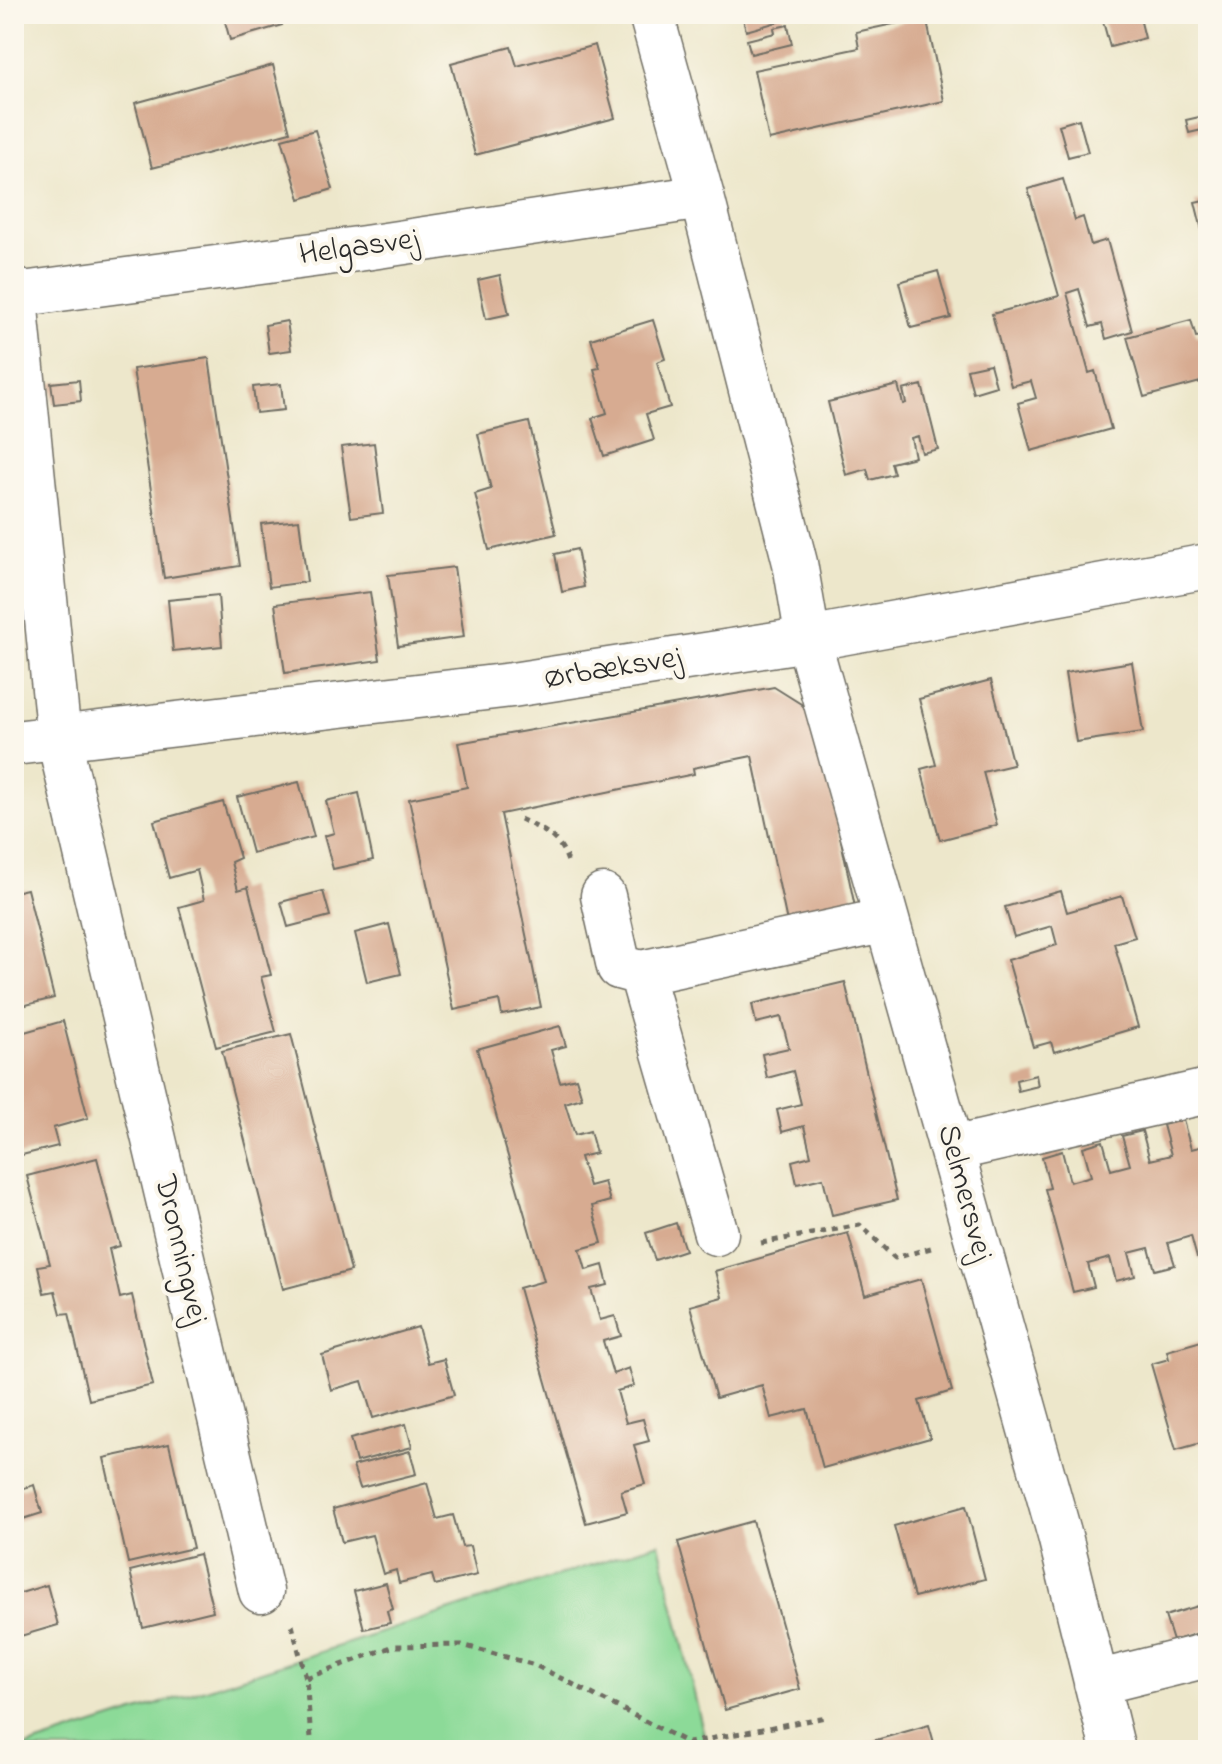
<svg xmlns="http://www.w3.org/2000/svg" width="1222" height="1764" font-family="'Indie Flower',sans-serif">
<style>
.green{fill:#8cda98;stroke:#5c8262;stroke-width:2}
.building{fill:#d7ab91}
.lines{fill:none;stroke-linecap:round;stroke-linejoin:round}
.minor-casing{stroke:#6f6d63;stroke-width:47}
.path{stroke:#6f6d63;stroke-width:5;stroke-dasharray:6 6;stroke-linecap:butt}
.minor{stroke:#fff;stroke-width:44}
.labels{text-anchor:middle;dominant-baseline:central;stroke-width:8;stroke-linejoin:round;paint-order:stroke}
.street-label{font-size:32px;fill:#2b2b2b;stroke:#fbf7ec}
</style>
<rect width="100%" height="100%" fill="#fbf7ec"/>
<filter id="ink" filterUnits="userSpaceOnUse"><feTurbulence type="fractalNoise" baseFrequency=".0125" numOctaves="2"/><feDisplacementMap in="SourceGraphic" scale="16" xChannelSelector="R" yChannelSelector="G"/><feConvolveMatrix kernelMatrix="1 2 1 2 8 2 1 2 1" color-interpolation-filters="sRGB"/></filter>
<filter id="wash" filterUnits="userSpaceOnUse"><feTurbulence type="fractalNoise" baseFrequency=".006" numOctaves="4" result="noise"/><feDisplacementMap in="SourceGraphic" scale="32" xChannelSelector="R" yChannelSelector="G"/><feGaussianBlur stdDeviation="1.8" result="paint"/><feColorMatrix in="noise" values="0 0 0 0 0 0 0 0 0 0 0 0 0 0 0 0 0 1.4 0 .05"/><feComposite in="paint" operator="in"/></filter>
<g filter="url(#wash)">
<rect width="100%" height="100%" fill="#ede7cb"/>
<path class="green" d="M 659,1543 L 705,1740 L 679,1750 L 16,1750 Z"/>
<g id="blocks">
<path class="building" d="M 223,14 L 279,14 L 282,25 L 230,40 Z
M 742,14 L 783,14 L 784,20 L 746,31 Z
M 1101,14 L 1139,14 L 1145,38 L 1110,47 Z
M 926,17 L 944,101 L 769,140 L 754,70 L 859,48 L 856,32 Z
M 788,25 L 792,44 L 751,54 L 747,40 L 775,33 L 774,28 Z
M 595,45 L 615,118 L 475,155 L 451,63 L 511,47 L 517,66 Z
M 273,65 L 290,132 L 152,168 L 135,103 Z
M 1208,115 L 1208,151 L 1207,151 L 1202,130 L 1189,133 L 1186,120 Z
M 1079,119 L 1088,152 L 1068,157 L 1059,125 Z
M 315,130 L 333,189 L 300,199 L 282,139 Z
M 1063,179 L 1075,220 L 1083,217 L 1091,245 L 1107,240 L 1132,331 L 1106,339 L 1102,324 L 1090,327 L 1079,289 L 1067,293 L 1089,373 L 1095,371 L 1111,429 L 1031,451 L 1018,403 L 1036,398 L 1031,381 L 1011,386 L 992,314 L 1059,296 L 1028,189 Z
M 1208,199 L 1208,250 L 1207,250 L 1195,202 Z
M 938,271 L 951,318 L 911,328 L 899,282 Z
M 500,275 L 509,314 L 486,319 L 478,280 Z
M 653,320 L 665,359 L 657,362 L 670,407 L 646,414 L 654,440 L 604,456 L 592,418 L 607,413 L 594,369 L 600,368 L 591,339 Z
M 1191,320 L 1196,337 L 1204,336 L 1205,340 L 1208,339 L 1208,380 L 1144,397 L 1127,337 Z
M 287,321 L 291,350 L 269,353 L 265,325 Z
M 209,358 L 240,566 L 164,578 L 133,369 Z
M 990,364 L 996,386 L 973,393 L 967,369 Z
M 79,380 L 81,401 L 54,404 L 51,383 Z
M 281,384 L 284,410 L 256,413 L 253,387 Z
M 898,385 L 903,404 L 906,403 L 903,390 L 922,385 L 938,449 L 922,453 L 918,436 L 911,438 L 915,457 L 891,463 L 894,474 L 870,480 L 867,469 L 846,475 L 828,402 Z
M 529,422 L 556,534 L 489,550 L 475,494 L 491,489 L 478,434 Z
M 374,443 L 383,513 L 351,517 L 341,447 Z
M 299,520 L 307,582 L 269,587 L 261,524 Z
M 577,549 L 584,587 L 562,592 L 555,554 Z
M 454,567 L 464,637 L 398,646 L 388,575 Z
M 370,592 L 380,660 L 285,673 L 275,604 Z
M 218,595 L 222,646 L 173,651 L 168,600 Z
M 1132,662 L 1143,732 L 1076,742 L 1065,673 Z
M 991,680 L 1013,765 L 983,772 L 997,825 L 940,840 L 921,769 L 936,765 L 919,699 Z
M 774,687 L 801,704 L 815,717 L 855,907 L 787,922 L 752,756 L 693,768 L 694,774 L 501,814 L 541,1007 L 502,1015 L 499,1000 L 454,1010 L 409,799 L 467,787 L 458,743 Z
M 299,782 L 314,837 L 252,853 L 237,797 Z
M 359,793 L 373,860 L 333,869 L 324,836 L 334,833 L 326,801 Z
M 223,802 L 240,858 L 231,862 L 238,890 L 248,887 L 271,975 L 261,977 L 276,1032 L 216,1047 L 179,907 L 204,900 L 197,870 L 169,878 L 154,821 Z
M 27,889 L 54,998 L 14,1008 L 14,892 Z
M 323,891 L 330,916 L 288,927 L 281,902 Z
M 1061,891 L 1067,912 L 1122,896 L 1135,937 L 1114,943 L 1138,1027 L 1054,1052 L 1051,1042 L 1033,1047 L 1008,960 L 1057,945 L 1052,926 L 1014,937 L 1005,907 Z
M 389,924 L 401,974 L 367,982 L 355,933 Z
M 845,982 L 897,1200 L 832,1215 L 823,1178 L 797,1184 L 792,1161 L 811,1156 L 804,1126 L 782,1132 L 777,1110 L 801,1104 L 793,1071 L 767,1078 L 762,1054 L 789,1048 L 781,1017 L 756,1023 L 752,1004 Z
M 63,1021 L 88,1118 L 53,1128 L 58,1146 L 14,1157 L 14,1137 L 19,1135 L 14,1117 L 14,1035 Z
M 560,1026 L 566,1046 L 551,1050 L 560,1082 L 576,1078 L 582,1098 L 565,1103 L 575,1135 L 590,1131 L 596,1153 L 580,1157 L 589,1186 L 604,1182 L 610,1201 L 592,1206 L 602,1243 L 580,1249 L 586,1270 L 603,1265 L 608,1285 L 591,1289 L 600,1320 L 615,1316 L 621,1336 L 603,1341 L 613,1374 L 629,1368 L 634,1386 L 617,1391 L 626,1423 L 643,1419 L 649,1441 L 634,1445 L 645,1484 L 621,1491 L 627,1512 L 586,1523 L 519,1288 L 544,1281 L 477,1049 Z
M 291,1034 L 351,1271 L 283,1289 L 222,1051 Z
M 1036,1075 L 1038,1086 L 1018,1091 L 1016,1080 Z
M 1183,1120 L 1191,1149 L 1208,1145 L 1208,1255 L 1197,1258 L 1191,1236 L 1168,1243 L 1175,1265 L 1155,1270 L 1149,1248 L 1129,1253 L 1135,1276 L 1116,1281 L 1110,1258 L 1088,1264 L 1094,1287 L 1073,1292 L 1045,1189 L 1050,1188 L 1042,1157 L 1062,1151 L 1070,1182 L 1091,1176 L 1083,1147 L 1103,1141 L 1111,1170 L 1130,1165 L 1122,1136 L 1142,1131 L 1150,1160 L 1171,1155 L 1163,1125 Z
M 97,1158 L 120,1246 L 109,1249 L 120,1298 L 132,1295 L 153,1385 L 89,1400 L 69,1313 L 61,1314 L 55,1291 L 44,1293 L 38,1266 L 50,1264 L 27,1176 Z
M 676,1223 L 685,1250 L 655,1260 L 646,1233 Z
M 848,1233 L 865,1295 L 921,1279 L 952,1391 L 919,1401 L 930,1438 L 823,1468 L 807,1409 L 771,1418 L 762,1385 L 716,1398 L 690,1306 L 722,1297 L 715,1271 Z
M 418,1327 L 428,1363 L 444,1359 L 454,1395 L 373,1418 L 362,1381 L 331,1390 L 322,1355 Z
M 1208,1339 L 1208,1441 L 1176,1450 L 1151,1364 L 1169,1359 L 1167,1351 Z
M 406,1424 L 412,1447 L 356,1462 L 350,1439 Z
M 169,1444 L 193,1548 L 128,1563 L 104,1458 Z
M 410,1451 L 416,1474 L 360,1488 L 353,1466 Z
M 427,1483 L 437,1519 L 453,1515 L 462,1547 L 470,1546 L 477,1575 L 435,1585 L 432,1575 L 399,1583 L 396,1570 L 383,1574 L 372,1535 L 342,1542 L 333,1509 Z
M 34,1485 L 42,1513 L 14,1522 L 14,1491 Z
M 966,1506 L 985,1579 L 914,1597 L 894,1526 Z
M 753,1521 L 800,1689 L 725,1710 L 678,1542 Z
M 199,1554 L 213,1611 L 143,1628 L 130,1571 Z
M 386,1583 L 393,1609 L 387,1611 L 390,1623 L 364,1629 L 354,1591 Z
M 47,1585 L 58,1625 L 14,1638 L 14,1595 Z
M 1208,1603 L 1208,1630 L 1173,1641 L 1165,1616 Z
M 929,1725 L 936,1750 L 864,1750 L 862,1744 Z"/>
</g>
</g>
<g filter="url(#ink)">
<use href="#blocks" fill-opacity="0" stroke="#6f6d63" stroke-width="2"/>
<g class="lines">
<defs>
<path id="minor" d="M 651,14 L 702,197 L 795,563 L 808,639 L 1060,1536 L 1113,1750
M 14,289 L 59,739 L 261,1591
M 15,295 L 365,248 L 702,197
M 14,743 L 512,685 L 808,639 L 1208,566
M 603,896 L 619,967 L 641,973 L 716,1233
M 641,973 L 887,920
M 952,1149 L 1208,1091
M 1096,1683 L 1208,1655"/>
</defs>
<use href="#minor" class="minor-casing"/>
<path class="path" d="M 520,819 C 545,831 561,837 569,865
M 761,1243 L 860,1225 L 895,1258 L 931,1248
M 292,1625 L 306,1678 L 312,1750
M 306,1678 L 394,1646 L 462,1645 L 535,1665 L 688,1743 L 826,1717"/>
<use href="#minor" class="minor"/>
</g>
</g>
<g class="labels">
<g class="street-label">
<text transform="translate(359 248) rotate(-8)">Helgasvej</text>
<text transform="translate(613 669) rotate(-9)">Ørbæksvej</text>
<text transform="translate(964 1193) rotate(75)">Selmersvej</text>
<text transform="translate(180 1250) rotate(77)">Dronningvej</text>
</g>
</g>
<rect width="1222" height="1764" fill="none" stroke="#fbf7ec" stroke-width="48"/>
</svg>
